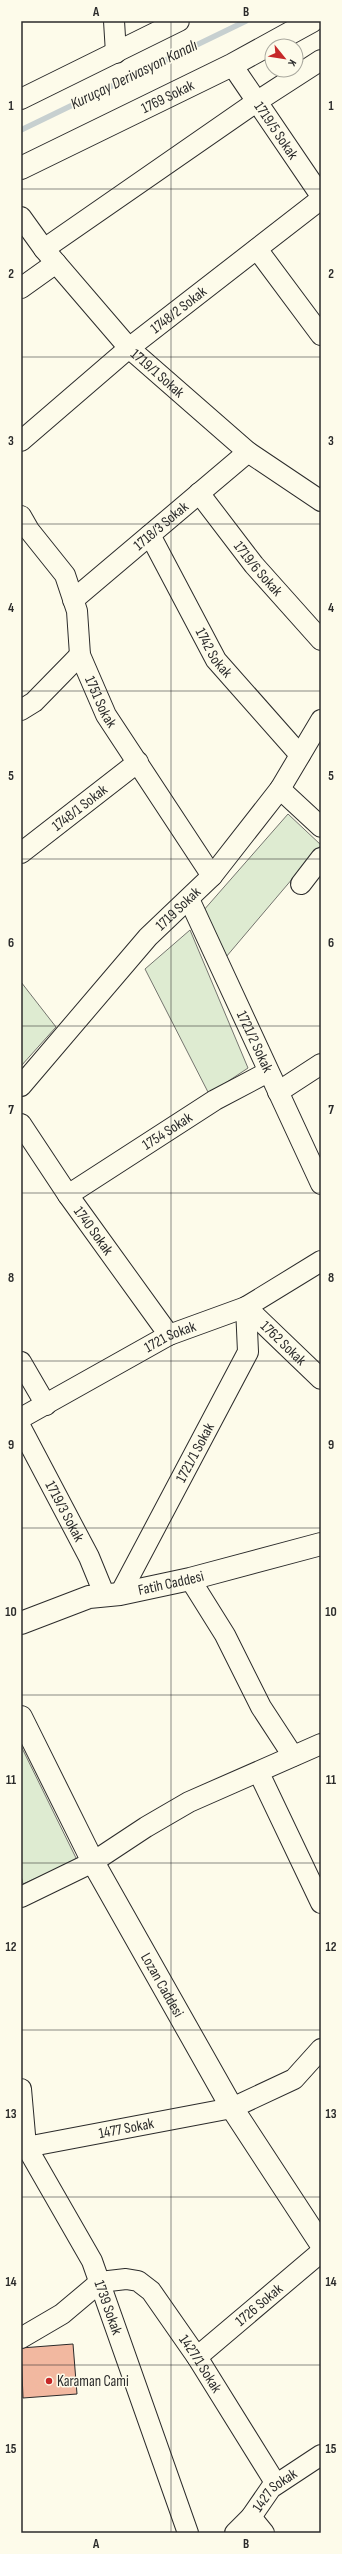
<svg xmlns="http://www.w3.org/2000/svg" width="342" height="2554" font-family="'Sofia Sans Condensed',sans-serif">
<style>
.green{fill:#deebd1;stroke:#74746e}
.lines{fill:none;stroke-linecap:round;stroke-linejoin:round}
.stream{stroke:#c7d0d0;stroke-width:5.5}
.building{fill:#f2b8a0;stroke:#2b2b2b}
.minor-casing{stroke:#2b2b2b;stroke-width:22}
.major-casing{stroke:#2b2b2b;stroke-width:24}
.minor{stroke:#fdfbea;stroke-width:20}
.major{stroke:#fdfbea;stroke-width:22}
.grid{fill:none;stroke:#2b2b2b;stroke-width:1;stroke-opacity:0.55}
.poi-dot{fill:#c62828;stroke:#fdfbea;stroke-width:1.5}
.labels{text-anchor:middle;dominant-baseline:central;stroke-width:3;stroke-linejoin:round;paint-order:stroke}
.street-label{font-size:15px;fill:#2b2b2b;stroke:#fdfbea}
.poi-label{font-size:15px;fill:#2b2b2b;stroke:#fdfbea;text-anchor:start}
.water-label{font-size:16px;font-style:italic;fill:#2b2b2b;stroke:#fdfbea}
.neatline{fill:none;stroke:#2b2b2b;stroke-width:1.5}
.grid-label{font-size:13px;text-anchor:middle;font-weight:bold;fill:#2b2b2b}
</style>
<rect width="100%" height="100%" fill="#fdfbea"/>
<path class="green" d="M 288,814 L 321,845 L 226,957 L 203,911 Z
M 190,930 L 248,1068 L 209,1094 L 145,969 Z
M 21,982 L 56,1027 L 21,1066 Z
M 21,1746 L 77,1860 L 23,1884 L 21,1876 Z"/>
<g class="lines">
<path class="stream" d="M 21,130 L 246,21"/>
</g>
<path class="building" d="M 73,2344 L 77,2394 L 23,2398 L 21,2348 Z"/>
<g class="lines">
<defs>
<g id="minor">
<path d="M 114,21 L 116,53"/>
<path id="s1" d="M 232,65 L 321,196"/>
<path d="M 21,99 L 179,21"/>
<path id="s2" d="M 21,217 L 44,249 L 129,348 L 248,452 L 321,501"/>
<path d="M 44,249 L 256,102 L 321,60"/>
<path d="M 257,249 L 321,335"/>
<path d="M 21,288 L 56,263"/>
<path id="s3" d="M 21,441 L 129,348 L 321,199"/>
<path id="s4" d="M 199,493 L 254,565 L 321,640"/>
<path id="s5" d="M 21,516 L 29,530 L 65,575 L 77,611 L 80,655 L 106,715 L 212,876"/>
<path id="s6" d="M 150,535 L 216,660 L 300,755"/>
<path id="s7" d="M 73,600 L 248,452"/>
<path d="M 21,710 L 34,702 L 80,655"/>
<path d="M 280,789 L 321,827"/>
<path id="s8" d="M 21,853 L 138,762"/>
<path d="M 301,884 L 321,858"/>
<path id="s9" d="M 189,899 L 321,1184"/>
<path id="s10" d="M 21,1086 L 148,937 L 212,876 L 280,789 L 321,720"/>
<path d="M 278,1092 L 321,1064"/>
<path id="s11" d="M 21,1124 L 68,1195 L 169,1335"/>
<path id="s12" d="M 68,1195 L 215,1100 L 268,1072"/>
<path id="s13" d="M 246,1307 L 321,1379"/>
<path d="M 21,1362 L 46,1405"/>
<path id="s14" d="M 21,1418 L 169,1335 L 246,1307 L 321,1261"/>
<path id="s15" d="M 21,1428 L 89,1557 L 105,1596"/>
<path d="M 190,1579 L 225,1635 L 261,1707 L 293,1756"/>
<path id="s16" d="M 120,1594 L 248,1352 L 246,1307"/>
<path d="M 259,1773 L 321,1903"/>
<path d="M 21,1897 L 93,1862 L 146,1827 L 189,1802 L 321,1744"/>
<path id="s17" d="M 21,2089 L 26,2146 L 92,2261 L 188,2533"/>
<path id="s18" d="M 21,2148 L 232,2108 L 294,2079 L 321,2049"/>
<path id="s19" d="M 21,2338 L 62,2314 L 100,2282 L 126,2279 L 138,2281 L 151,2291 L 197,2357 L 276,2484"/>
<path id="s20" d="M 197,2357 L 321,2252"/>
<path d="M 251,2517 L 264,2533"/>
<path id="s21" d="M 235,2533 L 251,2517 L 271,2488 L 321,2455"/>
</g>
<g id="major">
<path id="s22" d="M 21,168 L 232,65 L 312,21"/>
<path id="s23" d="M 21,1623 L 89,1597 L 120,1594 L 190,1579 L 321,1544"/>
<path id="s24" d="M 21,1717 L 93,1862 L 232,2108 L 321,2244"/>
</g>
</defs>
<use href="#minor" class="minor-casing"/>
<use href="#major" class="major-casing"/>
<use href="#minor" class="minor"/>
<use href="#major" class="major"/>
</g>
<path class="grid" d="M 171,21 L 171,2533M 21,189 L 321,189M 21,357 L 321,357M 21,524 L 321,524M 21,691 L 321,691M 21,859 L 321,859M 21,1026 L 321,1026M 21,1193 L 321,1193M 21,1361 L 321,1361M 21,1528 L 321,1528M 21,1695 L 321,1695M 21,1863 L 321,1863M 21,2030 L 321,2030M 21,2197 L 321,2197M 21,2365 L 321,2365"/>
<circle class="poi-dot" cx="49" cy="2381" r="4"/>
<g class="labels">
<g class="street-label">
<text stroke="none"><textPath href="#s22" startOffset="163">1769 Sokak</textPath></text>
<text stroke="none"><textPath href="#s1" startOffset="79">1719/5 Sokak</textPath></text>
<text stroke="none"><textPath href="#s3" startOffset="205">1748/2 Sokak</textPath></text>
<text stroke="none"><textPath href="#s2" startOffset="208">1719/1 Sokak</textPath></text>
<text stroke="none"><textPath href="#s7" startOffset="115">1718/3 Sokak</textPath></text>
<text stroke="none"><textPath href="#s4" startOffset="96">1719/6 Sokak</textPath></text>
<text stroke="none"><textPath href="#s6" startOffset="134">1742 Sokak</textPath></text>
<text stroke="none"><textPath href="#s5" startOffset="207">1751 Sokak</textPath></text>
<text stroke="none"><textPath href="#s8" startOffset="74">1748/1 Sokak</textPath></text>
<text stroke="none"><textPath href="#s10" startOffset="237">1719 Sokak</textPath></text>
<text stroke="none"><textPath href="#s9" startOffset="157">1721/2 Sokak</textPath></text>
<text stroke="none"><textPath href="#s12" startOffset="118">1754 Sokak</textPath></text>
<text stroke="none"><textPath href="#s11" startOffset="129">1740 Sokak</textPath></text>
<text stroke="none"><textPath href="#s14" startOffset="170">1721 Sokak</textPath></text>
<text stroke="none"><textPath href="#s13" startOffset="52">1762 Sokak</textPath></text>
<text stroke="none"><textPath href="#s16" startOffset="160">1721/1 Sokak</textPath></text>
<text stroke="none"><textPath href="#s15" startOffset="94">1719/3 Sokak</textPath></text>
<text stroke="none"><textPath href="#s23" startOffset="156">Fatih Caddesi</textPath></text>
<text stroke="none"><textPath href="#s24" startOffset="303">Lozan Caddesi</textPath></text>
<text stroke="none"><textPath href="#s18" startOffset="107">1477 Sokak</textPath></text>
<text stroke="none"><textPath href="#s20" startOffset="81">1726 Sokak</textPath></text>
<text stroke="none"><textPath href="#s17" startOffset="239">1739 Sokak</textPath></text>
<text stroke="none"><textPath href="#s19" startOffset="240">1427/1 Sokak</textPath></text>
<text stroke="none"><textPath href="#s21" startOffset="59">1427 Sokak</textPath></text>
</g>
<g class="poi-label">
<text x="57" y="2381">Karaman Cami</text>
</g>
<g class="water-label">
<text transform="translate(134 75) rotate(-26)">Kuruçay Derivasyon Kanalı</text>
</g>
</g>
<rect width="342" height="2554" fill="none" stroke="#fdfbea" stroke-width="44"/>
<g transform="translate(284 58) rotate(120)"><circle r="19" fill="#fdfbea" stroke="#a9a89e"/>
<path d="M0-3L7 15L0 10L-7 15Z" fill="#c62828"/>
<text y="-6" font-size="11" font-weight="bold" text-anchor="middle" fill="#2b2b2b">K</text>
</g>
<rect x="22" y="22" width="298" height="2510" class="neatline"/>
<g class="grid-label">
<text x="96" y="16">A</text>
<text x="246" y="16">B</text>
<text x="11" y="110">1</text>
<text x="331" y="110">1</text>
<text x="11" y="278">2</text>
<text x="331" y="278">2</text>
<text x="11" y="445">3</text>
<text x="331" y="445">3</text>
<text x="11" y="612">4</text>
<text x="331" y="612">4</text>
<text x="11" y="780">5</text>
<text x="331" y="780">5</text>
<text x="11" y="947">6</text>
<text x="331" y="947">6</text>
<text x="11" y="1114">7</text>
<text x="331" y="1114">7</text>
<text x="11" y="1282">8</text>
<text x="331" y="1282">8</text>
<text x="11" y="1449">9</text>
<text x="331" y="1449">9</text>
<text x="11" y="1616">10</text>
<text x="331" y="1616">10</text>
<text x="11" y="1784">11</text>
<text x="331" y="1784">11</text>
<text x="11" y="1951">12</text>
<text x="331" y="1951">12</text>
<text x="11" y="2118">13</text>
<text x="331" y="2118">13</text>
<text x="11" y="2286">14</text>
<text x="331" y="2286">14</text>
<text x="11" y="2453">15</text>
<text x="331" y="2453">15</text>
<text x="96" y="2548">A</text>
<text x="246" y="2548">B</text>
</g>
</svg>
